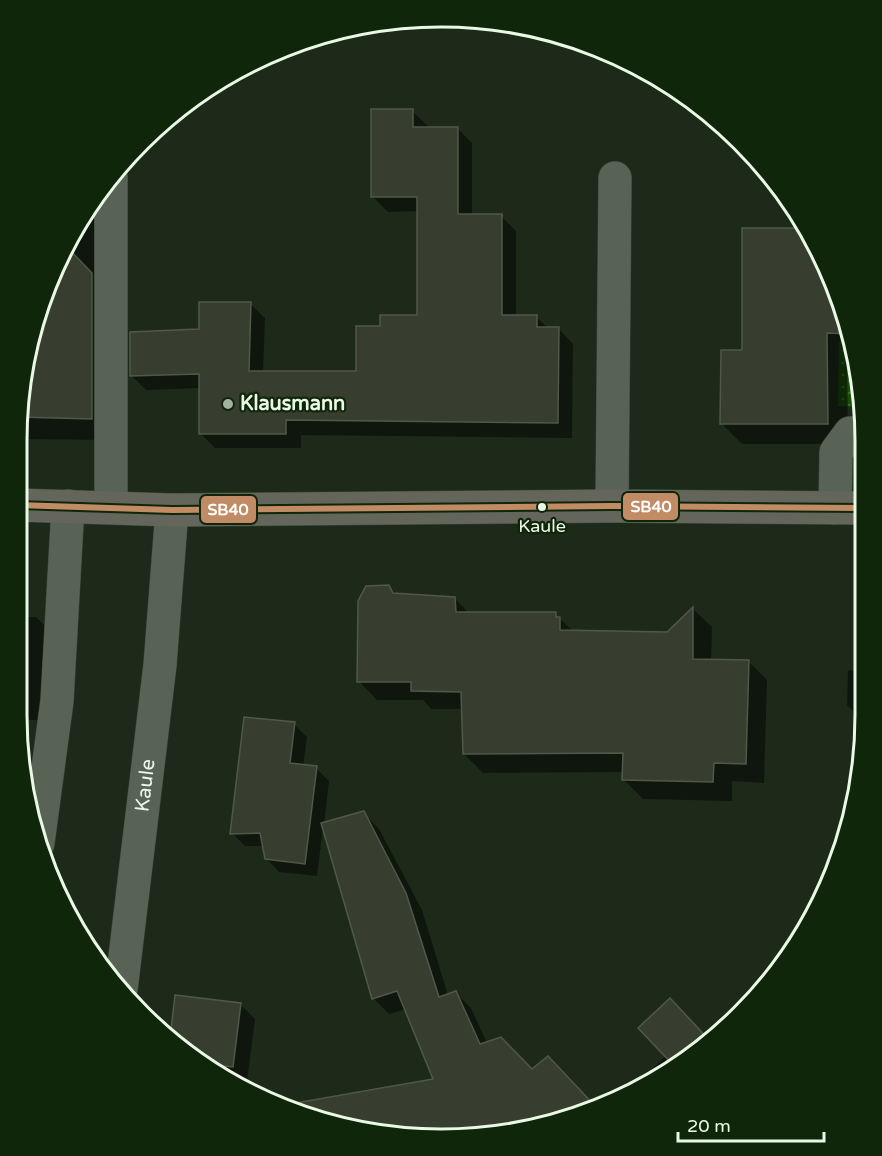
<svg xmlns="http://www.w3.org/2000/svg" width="882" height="1156" font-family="'Varela Round',sans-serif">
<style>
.grass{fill:url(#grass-dots)}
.shadow{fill:#0007}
.building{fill:#373e30;stroke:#505849;stroke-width:1.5}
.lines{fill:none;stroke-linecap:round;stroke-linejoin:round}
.minor-casing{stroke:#394437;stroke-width:34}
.major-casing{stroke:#394437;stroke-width:34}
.minor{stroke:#586356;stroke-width:33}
.major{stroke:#64665b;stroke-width:33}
.bus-1-casing{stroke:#0f260a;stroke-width:10}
.bus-1{stroke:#c18c65;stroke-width:6}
.poi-dot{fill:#a2b09f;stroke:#0f260a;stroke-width:2}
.bus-dot{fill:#eaf8e6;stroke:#0f260a;stroke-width:2}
.labels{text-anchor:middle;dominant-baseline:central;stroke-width:4.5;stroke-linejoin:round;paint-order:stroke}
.bus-label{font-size:18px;fill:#eaf8e6;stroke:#0f260a}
.poi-label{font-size:20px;font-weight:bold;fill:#eaf8e6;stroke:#0f260a;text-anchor:start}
.street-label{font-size:20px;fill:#eaf8e6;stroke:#0f260a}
.rim{fill:none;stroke:#eaf8e6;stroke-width:3}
.line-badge{stroke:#0f260a;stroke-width:2}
.badge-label{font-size:16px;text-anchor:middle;font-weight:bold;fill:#fff}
</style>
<defs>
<pattern id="grass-dots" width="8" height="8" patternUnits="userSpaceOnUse" patternTransform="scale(1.5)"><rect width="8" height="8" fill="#184c09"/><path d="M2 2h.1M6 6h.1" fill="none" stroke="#3a672d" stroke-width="1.8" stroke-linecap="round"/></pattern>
</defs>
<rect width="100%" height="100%" fill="#1d2a1a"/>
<path class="grass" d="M 839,341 L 852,341 L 862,386 L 862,407 L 838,406 Z"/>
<path class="shadow" d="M 412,111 L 427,125 L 427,128 L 457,128 L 472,143 L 472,216 L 501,216 L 516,231 L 516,316 L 536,317 L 548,328 L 559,329 L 573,344 L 572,438 L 301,435 L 301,448 L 215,448 L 200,433 L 200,388 L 146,390 L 131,375 L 250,304 L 265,318 L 263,372 L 357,373 L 381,327 L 419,316 L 419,211 L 388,212 L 373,197 Z
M 732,133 L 741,141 L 757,161 L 747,161 L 732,146 Z
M 104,183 L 114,440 L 17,439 L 17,414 L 31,331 L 60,253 Z
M 744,230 L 806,230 L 843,304 L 854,353 L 847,353 L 848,444 L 742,444 L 722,424 L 744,352 Z
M 389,587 L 397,595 L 454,598 L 469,613 L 555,614 L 573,631 L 668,634 L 693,609 L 712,627 L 711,661 L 749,662 L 767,680 L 764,783 L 732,781 L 732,801 L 643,799 L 624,780 L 624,772 L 483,773 L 464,754 L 463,709 L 431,709 L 423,700 L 377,700 L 359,681 Z
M 17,617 L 36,617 L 60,641 L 60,720 L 17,720 Z
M 854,653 L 862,653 L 862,720 L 847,705 L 848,670 L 854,671 Z
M 294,724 L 307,737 L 303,766 L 316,768 L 329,781 L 324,824 L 363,813 L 379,829 L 422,910 L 448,995 L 455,992 L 471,1008 L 487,1043 L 596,1108 L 577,1117 L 468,1139 L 331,1125 L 310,1116 L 308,1103 L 435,1080 L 406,1009 L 389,1014 L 373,998 L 323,827 L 317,876 L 279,872 L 266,858 L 264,846 L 245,846 L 232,833 Z
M 240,1004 L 255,1019 L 247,1081 L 223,1078 L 172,1039 Z
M 704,1032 L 711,1040 L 677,1068 L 626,1093 L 666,1056 Z"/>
<path class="building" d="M 371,109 L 413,109 L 413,127 L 458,127 L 458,214 L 502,214 L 502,315 L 537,315 L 537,327 L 559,327 L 558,423 L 286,420 L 286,434 L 199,434 L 199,374 L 130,376 L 130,332 L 199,329 L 199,302 L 251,302 L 249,371 L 356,371 L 356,326 L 380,326 L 380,315 L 417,315 L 417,197 L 371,197 Z
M 742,228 L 805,228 L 843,304 L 850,334 L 827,333 L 828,424 L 720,424 L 721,350 L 742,350 Z
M 65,245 L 92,273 L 92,419 L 17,417 L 31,331 L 60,253 Z
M 389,585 L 393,593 L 455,597 L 456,612 L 556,612 L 556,617 L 560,617 L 560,630 L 667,632 L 693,607 L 693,659 L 749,660 L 746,764 L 714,763 L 713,782 L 622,780 L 623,753 L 463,754 L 461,692 L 411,691 L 411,682 L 357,682 L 358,601 L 366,586 Z
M 244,717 L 295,722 L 290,763 L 317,766 L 305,864 L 265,859 L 260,833 L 230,834 Z
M 364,811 L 406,893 L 439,997 L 456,991 L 480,1044 L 501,1037 L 532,1069 L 548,1056 L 597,1108 L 577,1117 L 468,1139 L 331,1125 L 284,1105 L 433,1079 L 397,991 L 372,999 L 321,823 Z
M 175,995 L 241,1003 L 233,1067 L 204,1064 L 170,1038 Z
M 670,998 L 710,1041 L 676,1068 L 638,1028 Z"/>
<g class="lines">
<defs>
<g id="minor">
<path d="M 111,177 L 111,507"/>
<path d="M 612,506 L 615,178"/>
<path d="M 835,508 L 836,452 L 850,433 L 862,433"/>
<path d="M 38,843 L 57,701 L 68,506"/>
<path id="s1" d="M 121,990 L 160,665 L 172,510"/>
</g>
<path id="major" d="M 17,505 L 172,510 L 612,506 L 862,508"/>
</defs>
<use href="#minor" class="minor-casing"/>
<use href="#major" class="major-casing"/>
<use href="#minor" class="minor"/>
<use href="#major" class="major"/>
<defs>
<path id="bus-1" d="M 17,505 L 172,510 L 612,506 L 862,508"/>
</defs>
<use href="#bus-1" class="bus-1-casing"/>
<use href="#bus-1" class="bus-1"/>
</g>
<circle class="poi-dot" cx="228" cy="404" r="6"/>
<circle class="bus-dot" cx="542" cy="507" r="5"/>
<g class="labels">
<g class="bus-label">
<text x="542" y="526">Kaule</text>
</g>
<g class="poi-label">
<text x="240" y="404">Klausmann</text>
</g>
<g class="street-label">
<text stroke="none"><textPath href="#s1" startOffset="206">Kaule</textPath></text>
</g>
</g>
<path d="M0 0H882V1156H0ZM441 27H441A414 414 0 0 1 855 441V715A414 414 0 0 1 441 1129H441A414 414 0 0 1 27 715V441A414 414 0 0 1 441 27Z" fill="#0f260a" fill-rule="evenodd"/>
<path class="rim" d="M441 27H441A414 414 0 0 1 855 441V715A414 414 0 0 1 441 1129H441A414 414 0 0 1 27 715V441A414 414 0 0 1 441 27Z"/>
<g class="line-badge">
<rect x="622" y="492" width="57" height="29" rx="6" fill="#c18c65"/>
<rect x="200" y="495" width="57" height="29" rx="6" fill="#c18c65"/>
</g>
<g class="badge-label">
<text x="651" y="512">SB40</text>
<text x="228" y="515">SB40</text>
</g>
<path d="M678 1132v9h146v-9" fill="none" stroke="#eaf8e6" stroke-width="3"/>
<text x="687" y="1132" font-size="18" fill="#eaf8e6" stroke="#0f260a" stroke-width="4.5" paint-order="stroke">20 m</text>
</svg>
